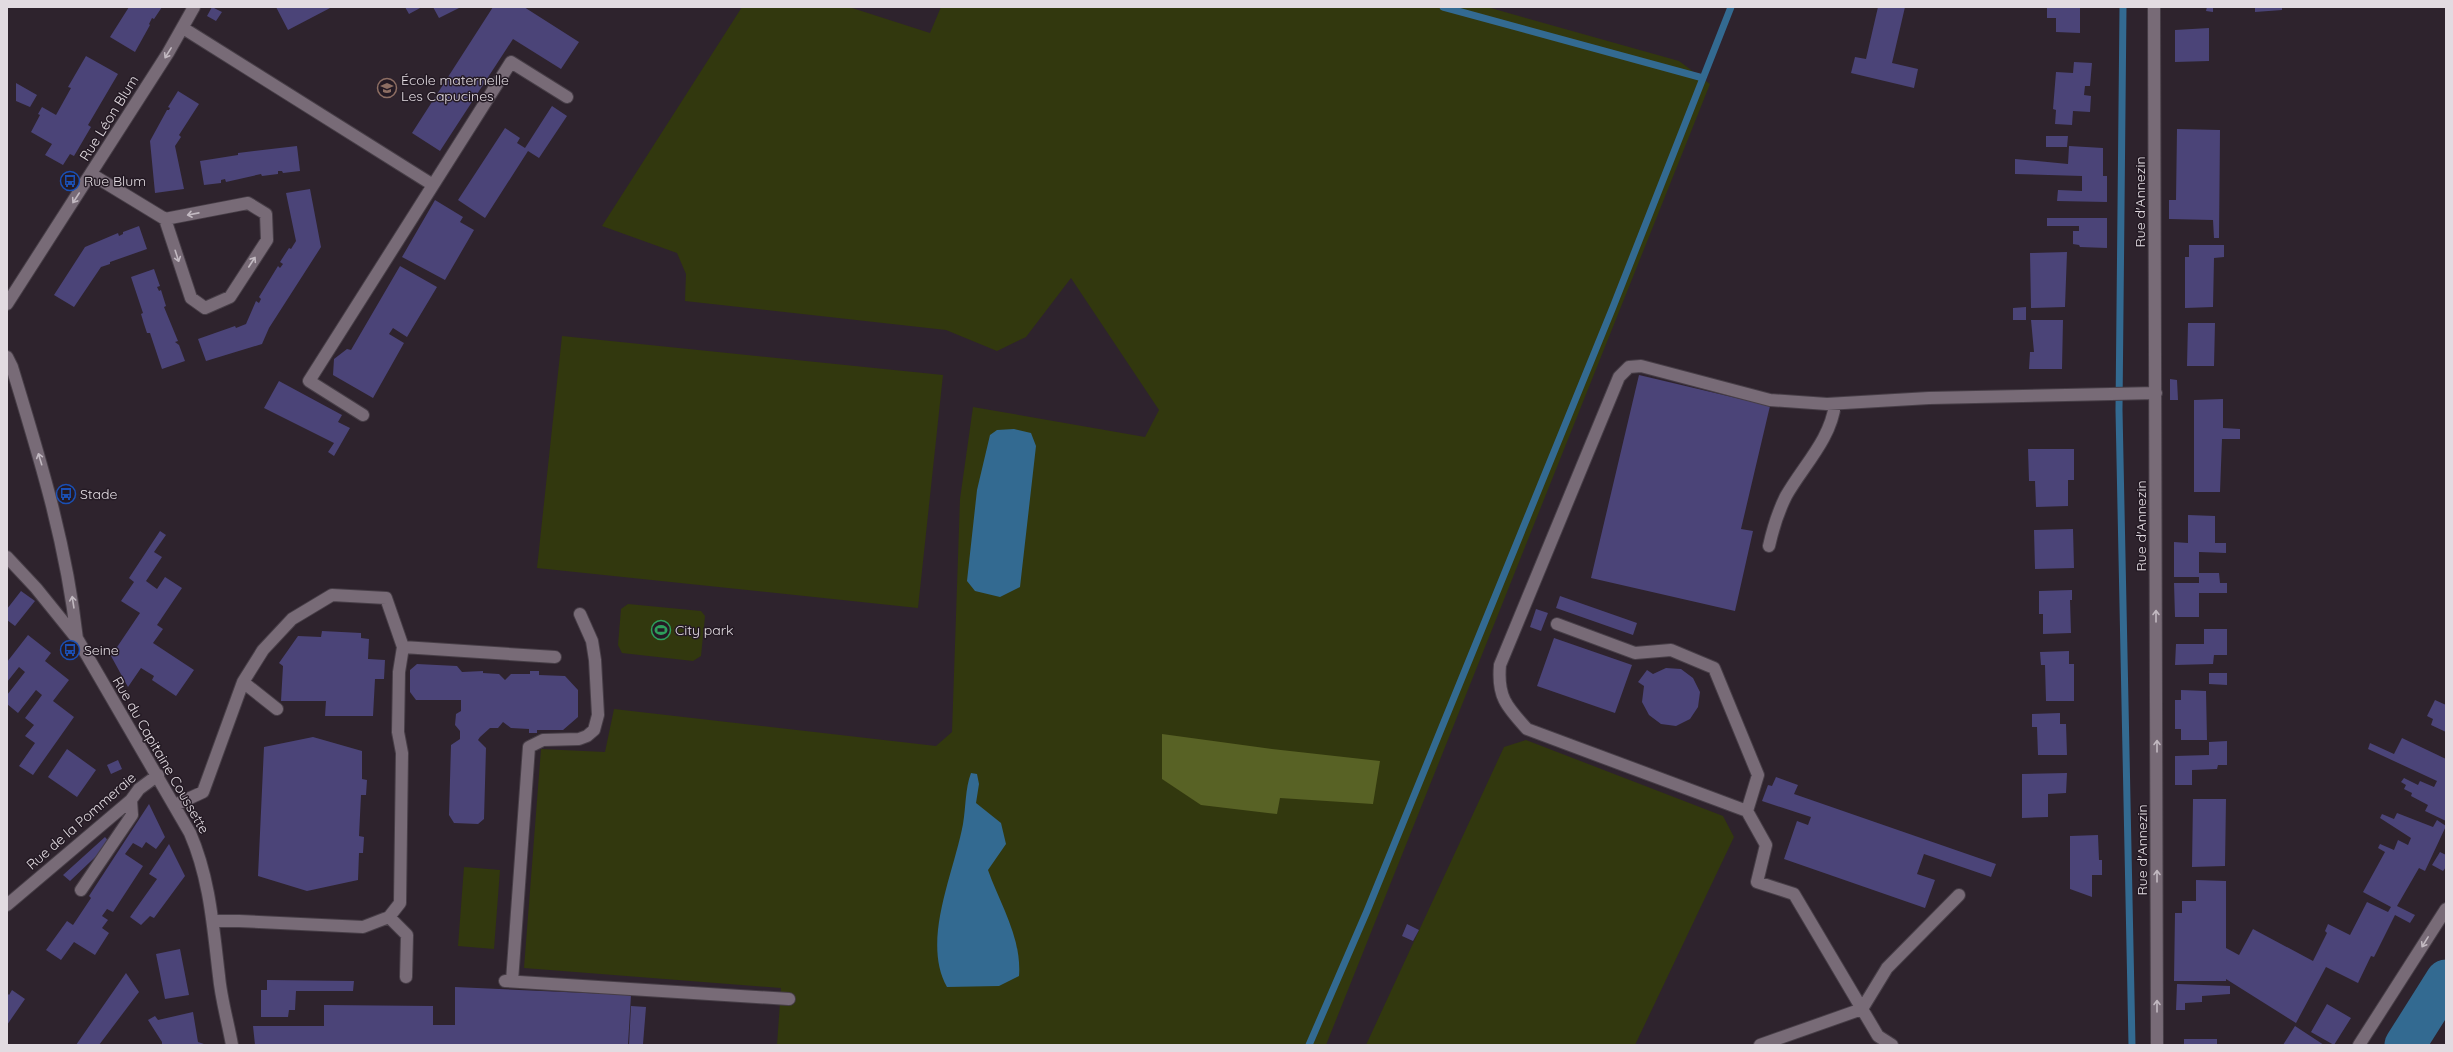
<svg xmlns="http://www.w3.org/2000/svg" width="2453" height="1052" font-family="Quicksand,sans-serif">
<style>
.green{fill:#32380e}
.forest{fill:#586225}
.water{fill:#336a91}
.lines{fill:none;stroke-linecap:round;stroke-linejoin:round}
.stream{stroke:#336a91;stroke-width:7}
.river{stroke:#336a91;stroke-width:41}
.building{fill:#4b4478}
.minor-casing{stroke:#473e47;stroke-width:14}
.minor{stroke:#786b77;stroke-width:12}
.oneway{stroke:#c2b9c1}
.labels{text-anchor:middle;dominant-baseline:central;stroke-width:3;stroke-linejoin:round;paint-order:stroke}
.poi-label{font-size:14px;fill:#e2dbe1;stroke:#241a24;text-anchor:start}
.street-label{font-size:14px;fill:#e2dbe1;stroke:#241a24}
</style>
<rect width="100%" height="100%" fill="#2e232d"/>
<path class="green" d="M 742,7 L 849,7 L 930,33 L 941,7 L 1487,7 L 1679,61 L 1710,84 L 1326,1045 L 777,1045 L 781,988 L 524,968 L 541,749 L 605,752 L 614,709 L 936,746 L 952,732 L 960,499 L 973,407 L 1145,437 L 1159,410 L 1071,278 L 1026,337 L 997,351 L 946,330 L 685,301 L 686,274 L 677,253 L 602,226 Z
M 562,336 L 943,375 L 918,608 L 537,568 Z
M 628,604 L 701,611 L 705,616 L 701,656 L 693,661 L 622,653 L 618,645 L 621,609 Z
M 1526,740 L 1723,816 L 1734,837 L 1635,1045 L 1366,1045 L 1504,747 Z
M 464,867 L 500,870 L 494,949 L 458,946 Z"/>
<path class="forest" d="M 1162,734 L 1272,749 L 1380,761 L 1373,804 L 1280,798 L 1277,814 L 1201,805 L 1162,779 Z"/>
<path class="water" d="M 1014,429 L 1031,433 L 1036,446 L 1020,587 L 1000,597 L 975,591 L 967,581 L 977,490 L 990,435 L 997,430 Z
M 971,773 L 977,774 L 979,784 L 976,803 L 1001,823 L 1006,844 L 988,870 C 1000,904 1022,938 1019,976 L 999,986 L 947,987 C 921,941 954,873 963,824 C 966,807 965,789 971,773 Z"/>
<g class="lines">
<path class="stream" d="M 1443,7 L 1703,78
M 2123,7 L 2119,410 L 2132,1045
M 1309,1045 L 1367,911 L 1613,307 L 1731,7"/>
<path class="river" d="M 2405,1045 L 2446,980"/>
</g>
<path class="building" d="M 129,7 L 162,7 L 154,19 L 152,18 L 149,24 L 150,25 L 135,52 L 110,37 Z
M 212,7 L 222,12 L 216,21 L 207,16 Z
M 276,7 L 332,7 L 288,30 Z
M 405,7 L 422,7 L 409,14 Z
M 433,7 L 461,7 L 439,18 Z
M 493,7 L 524,7 L 579,42 L 561,69 L 513,39 L 440,151 L 412,133 Z
M 1878,7 L 1905,7 L 1892,63 L 1918,69 L 1914,88 L 1851,73 L 1855,57 L 1866,59 Z
M 2047,7 L 2080,7 L 2080,33 L 2056,32 L 2056,18 L 2047,18 Z
M 2207,7 L 2213,7 L 2213,12 L 2206,11 Z
M 2255,7 L 2282,7 L 2282,10 L 2255,12 Z
M 2209,28 L 2209,61 L 2175,62 L 2175,30 Z
M 86,56 L 118,74 L 88,125 L 91,127 L 74,156 L 70,154 L 63,165 L 45,155 L 52,144 L 31,132 L 40,115 L 38,114 L 42,107 L 56,115 L 71,88 L 68,87 Z
M 2074,62 L 2092,63 L 2090,86 L 2085,86 L 2084,95 L 2091,96 L 2090,112 L 2073,111 L 2072,125 L 2055,124 L 2056,110 L 2053,109 L 2056,72 L 2073,73 Z
M 16,83 L 37,95 L 30,107 L 16,101 Z
M 178,91 L 199,104 L 179,135 L 181,137 L 175,146 L 184,189 L 155,193 L 150,141 L 167,110 L 169,110 L 170,108 L 168,107 Z
M 552,106 L 567,116 L 539,158 L 528,151 L 485,218 L 458,200 L 505,128 L 520,138 L 517,143 L 525,148 Z
M 2177,129 L 2220,130 L 2219,238 L 2214,238 L 2213,220 L 2169,219 L 2169,200 L 2176,200 Z
M 2046,136 L 2068,136 L 2067,147 L 2046,147 Z
M 297,146 L 300,171 L 283,173 L 282,171 L 278,171 L 278,174 L 262,176 L 261,174 L 226,182 L 225,179 L 221,180 L 221,183 L 204,185 L 200,161 L 238,155 L 238,153 Z
M 2069,146 L 2103,148 L 2103,176 L 2107,176 L 2107,202 L 2057,201 L 2058,190 L 2082,191 L 2082,176 L 2015,174 L 2015,159 L 2068,164 Z
M 310,189 L 321,247 L 269,328 L 262,344 L 206,361 L 198,339 L 235,326 L 236,328 L 246,324 L 256,301 L 259,303 L 261,299 L 259,297 L 278,266 L 280,268 L 283,264 L 280,262 L 289,248 L 291,249 L 296,241 L 286,193 Z
M 435,200 L 463,217 L 460,222 L 474,230 L 445,280 L 402,257 Z
M 2047,218 L 2107,218 L 2107,248 L 2080,247 L 2079,245 L 2073,244 L 2073,231 L 2079,231 L 2079,226 L 2047,226 Z
M 139,226 L 147,249 L 110,262 L 110,264 L 101,267 L 74,307 L 54,295 L 85,247 L 118,233 L 119,236 L 123,234 L 123,232 Z
M 2189,245 L 2224,245 L 2224,257 L 2214,258 L 2213,307 L 2185,308 L 2185,257 L 2189,257 Z
M 2067,252 L 2065,307 L 2031,308 L 2030,253 Z
M 400,266 L 437,287 L 407,337 L 393,328 L 389,334 L 404,343 L 373,398 L 333,375 L 334,359 L 347,349 L 351,350 Z
M 154,269 L 160,286 L 157,287 L 159,291 L 161,290 L 166,306 L 164,307 L 178,341 L 175,342 L 179,345 L 185,361 L 162,369 L 150,333 L 147,333 L 144,324 L 141,314 L 143,313 L 131,277 Z
M 2026,307 L 2026,320 L 2013,320 L 2013,308 Z
M 2031,320 L 2063,320 L 2062,369 L 2029,369 L 2030,352 L 2034,352 Z
M 2188,323 L 2215,323 L 2214,366 L 2187,366 Z
M 1639,375 L 1770,406 L 1741,529 L 1753,531 L 1735,611 L 1591,578 Z
M 2170,379 L 2177,380 L 2178,400 L 2170,400 Z
M 279,381 L 342,415 L 338,422 L 350,428 L 334,456 L 328,452 L 334,443 L 264,408 Z
M 2223,399 L 2223,428 L 2240,429 L 2240,439 L 2222,439 L 2220,492 L 2194,492 L 2194,400 Z
M 2028,449 L 2074,449 L 2074,480 L 2068,480 L 2068,506 L 2036,507 L 2035,481 L 2029,481 Z
M 2188,515 L 2215,516 L 2215,543 L 2226,543 L 2226,553 L 2199,552 L 2199,573 L 2219,573 L 2220,583 L 2227,583 L 2227,593 L 2199,593 L 2199,617 L 2175,617 L 2174,583 L 2199,583 L 2199,577 L 2174,577 L 2174,542 L 2188,543 Z
M 2073,529 L 2074,568 L 2035,569 L 2034,530 Z
M 160,531 L 166,535 L 154,552 L 162,557 L 146,581 L 157,589 L 165,577 L 182,588 L 157,625 L 163,629 L 153,643 L 194,670 L 176,696 L 152,680 L 154,676 L 141,668 L 128,687 L 111,656 L 140,613 L 121,601 L 134,582 L 129,578 Z
M 2072,590 L 2072,600 L 2070,600 L 2071,633 L 2043,634 L 2043,614 L 2039,614 L 2039,591 Z
M 21,591 L 35,601 L 15,626 L 7,620 L 7,609 Z
M 1560,596 L 1637,623 L 1633,635 L 1556,608 Z
M 1536,609 L 1548,613 L 1541,631 L 1530,627 Z
M 2204,629 L 2227,629 L 2227,655 L 2214,655 L 2213,664 L 2175,665 L 2176,644 L 2204,644 Z
M 322,631 L 361,633 L 361,638 L 369,639 L 368,659 L 385,660 L 384,679 L 375,679 L 373,716 L 325,716 L 326,701 L 281,701 L 283,666 L 279,663 L 298,636 L 321,637 Z
M 28,635 L 51,653 L 45,661 L 69,680 L 53,701 L 74,717 L 33,775 L 19,766 L 35,743 L 25,736 L 34,725 L 25,718 L 42,695 L 36,690 L 18,713 L 7,704 L 7,695 L 25,672 L 19,667 L 7,682 L 7,662 Z
M 1554,638 L 1632,665 L 1615,713 L 1537,686 Z
M 2069,651 L 2069,664 L 2074,664 L 2074,701 L 2046,701 L 2045,665 L 2041,665 L 2040,652 Z
M 417,664 L 457,666 L 462,672 L 483,671 L 483,673 L 499,674 L 505,680 L 511,674 L 530,674 L 530,671 L 539,671 L 539,675 L 565,676 L 578,690 L 578,717 L 563,730 L 537,730 L 537,733 L 529,733 L 529,729 L 511,728 L 503,722 L 498,728 L 490,728 L 480,737 L 478,740 L 486,748 L 484,819 L 478,824 L 454,823 L 449,815 L 451,745 L 460,739 L 460,731 L 455,725 L 456,714 L 461,711 L 461,700 L 416,700 L 410,692 L 410,670 Z
M 1666,668 L 1681,669 L 1693,678 L 1700,692 L 1698,707 L 1690,719 L 1676,726 L 1661,724 L 1649,715 L 1642,702 L 1644,686 L 1638,682 L 1647,670 L 1653,674 Z
M 2209,673 L 2227,673 L 2227,685 L 2209,684 Z
M 2181,690 L 2206,691 L 2207,740 L 2181,740 L 2181,729 L 2175,729 L 2175,700 L 2181,700 Z
M 2435,700 L 2446,705 L 2446,732 L 2431,725 L 2433,719 L 2427,716 Z
M 2060,713 L 2060,724 L 2066,724 L 2067,755 L 2038,755 L 2037,727 L 2032,727 L 2032,714 Z
M 313,737 L 362,751 L 362,779 L 367,780 L 366,795 L 361,795 L 359,836 L 364,837 L 363,853 L 359,853 L 358,880 L 307,891 L 258,876 L 264,747 Z
M 2402,738 L 2446,759 L 2446,821 L 2425,811 L 2428,805 L 2411,796 L 2412,793 L 2404,789 L 2406,785 L 2401,782 L 2404,778 L 2418,785 L 2420,781 L 2434,787 L 2437,781 L 2368,749 L 2370,743 L 2394,754 Z
M 2227,741 L 2227,765 L 2218,765 L 2217,769 L 2192,770 L 2192,785 L 2175,785 L 2175,756 L 2209,755 L 2209,742 Z
M 67,749 L 96,770 L 77,797 L 48,777 Z
M 118,760 L 122,769 L 111,774 L 107,765 Z
M 2067,773 L 2066,793 L 2048,794 L 2048,817 L 2022,818 L 2022,774 Z
M 1776,777 L 1798,785 L 1794,794 L 1996,864 L 1991,877 L 1924,854 L 1917,874 L 1935,880 L 1925,908 L 1784,859 L 1797,821 L 1808,825 L 1811,817 L 1762,801 L 1768,785 L 1772,786 Z
M 2193,799 L 2226,799 L 2225,866 L 2192,867 Z
M 149,804 L 165,837 L 156,849 L 146,842 L 142,848 L 133,843 L 125,854 L 143,866 L 113,912 L 107,909 L 102,916 L 108,920 L 102,928 L 109,933 L 95,955 L 74,942 L 61,960 L 46,950 L 67,921 L 73,925 L 91,898 L 89,896 Z
M 2397,813 L 2433,827 L 2437,820 L 2446,826 L 2425,871 L 2419,868 L 2397,906 L 2415,915 L 2410,923 L 2395,915 L 2374,957 L 2371,956 L 2358,983 L 2326,967 L 2296,1023 L 2226,979 L 2226,981 L 2174,981 L 2175,913 L 2182,913 L 2182,901 L 2196,901 L 2196,880 L 2226,881 L 2226,948 L 2239,955 L 2253,929 L 2313,961 L 2327,933 L 2325,931 L 2328,924 L 2350,935 L 2367,902 L 2388,912 L 2391,907 L 2363,892 L 2385,852 L 2378,848 L 2380,844 L 2394,850 L 2398,840 L 2408,845 L 2411,838 L 2380,818 L 2382,814 L 2394,819 Z
M 2098,835 L 2099,860 L 2102,860 L 2102,875 L 2092,875 L 2092,897 L 2070,889 L 2070,836 Z
M 105,837 L 110,843 L 70,881 L 63,875 Z
M 169,844 L 185,876 L 154,918 L 150,916 L 141,925 L 130,917 L 157,879 L 149,874 Z
M 2440,852 L 2446,855 L 2446,867 L 2443,871 L 2432,865 Z
M 1407,924 L 1419,930 L 1413,941 L 1402,936 Z
M 180,949 L 189,995 L 165,999 L 156,954 Z
M 126,973 L 139,992 L 99,1045 L 76,1045 Z
M 267,980 L 354,981 L 353,991 L 296,991 L 295,1010 L 289,1010 L 288,1017 L 261,1017 L 261,990 L 267,990 Z
M 2177,984 L 2230,986 L 2230,994 L 2202,996 L 2202,1002 L 2185,1003 L 2185,1010 L 2176,1010 Z
M 455,987 L 631,995 L 628,1045 L 255,1045 L 253,1026 L 324,1026 L 324,1005 L 433,1006 L 433,1025 L 455,1025 Z
M 12,990 L 25,999 L 7,1025 L 7,993 L 9,995 Z
M 2327,1004 L 2351,1018 L 2334,1045 L 2311,1032 Z
M 631,1006 L 646,1007 L 643,1044 L 629,1045 Z
M 193,1012 L 198,1042 L 207,1045 L 162,1045 L 162,1042 L 148,1020 L 155,1016 L 158,1020 Z
M 2295,1026 L 2324,1045 L 2283,1045 Z
M 2184,1039 L 2217,1039 L 2217,1045 L 2184,1045 Z"/>
<g class="lines">
<defs>
<path id="minor" d="M 2154,7 L 2157,1045
M 183,28 L 433,185
M 91,174 L 165,219 L 191,298 L 205,308 L 230,297 L 267,240 L 266,214 L 248,203 L 165,219
M 7,304 L 168,53 L 194,7
M 7,357 L 12,367 C 40,459 66,542 77,639
M 363,415 L 309,381 L 511,62 L 567,97
M 1769,546 C 1773,528 1778,512 1786,496 C 1803,466 1831,439 1835,404
M 7,557 L 36,588 L 78,640 L 190,833 C 210,879 213,927 219,976 C 221,999 228,1022 232,1045
M 1557,624 L 1635,653 L 1671,650 L 1714,668 L 1758,775 L 1747,811 L 1766,845 L 1757,882 L 1794,894 L 1878,1036 L 1892,1045
M 403,647 L 555,657
M 243,682 L 277,709
M 175,805 L 203,792 L 243,682 L 263,650 L 292,619 L 332,595 L 386,598 L 403,647 L 399,672 L 398,732 L 402,753 L 400,903 L 389,917 L 363,927 L 239,921 L 213,921
M 1747,811 L 1527,729 C 1507,707 1497,697 1500,665 L 1619,377 L 1629,367 L 1641,366 L 1770,400 L 1827,404 L 1929,398 L 2156,393
M 81,890 L 132,815 L 131,800
M 7,905 L 131,800 L 139,789 L 158,775
M 389,917 L 407,935 L 406,977
M 505,981 L 789,999
M 512,981 L 529,747 L 543,740 L 579,739 L 587,736 L 594,730 L 598,715 L 595,660 L 592,641 L 580,614
M 1760,1045 L 1862,1009 L 1887,968 L 1959,895
M 2359,1045 L 2446,909"/>
</defs>
<use href="#minor" class="minor-casing"/>
<use href="#minor" class="minor"/>
</g>
<defs><path id="oneway-shaft" d="M-6 0H5M1.5-3L5.5 0L1.5 3" fill="none" stroke-width="1.6" stroke-linecap="round" stroke-linejoin="round"/></defs>
<g class="oneway">
<use href="#oneway-shaft" transform="translate(168 53) rotate(122)"/>
<use href="#oneway-shaft" transform="translate(76 198) rotate(123)"/>
<use href="#oneway-shaft" transform="translate(193 214) rotate(169)"/>
<use href="#oneway-shaft" transform="translate(177 256) rotate(72)"/>
<use href="#oneway-shaft" transform="translate(252 262) rotate(-57)"/>
<use href="#oneway-shaft" transform="translate(40 459) rotate(-107)"/>
<use href="#oneway-shaft" transform="translate(73 602) rotate(-99)"/>
<use href="#oneway-shaft" transform="translate(2156 616) rotate(-90)"/>
<use href="#oneway-shaft" transform="translate(2157 746) rotate(-90)"/>
<use href="#oneway-shaft" transform="translate(2157 876) rotate(-90)"/>
<use href="#oneway-shaft" transform="translate(2425 942) rotate(122)"/>
<use href="#oneway-shaft" transform="translate(2157 1006) rotate(-90)"/>
</g>
<defs>
<symbol id="school-ring" viewBox="-11 -11 22 22"><circle r="9.5" fill="#241a24" stroke="#8d6e63" stroke-width="1.5"/><path d="M0-5L7-2L0 1L-7-2ZM-4 1L0 2.5L4 1V4Q0 6-4 4Z" fill="#8d6e63"/></symbol>
<symbol id="bus-ring" viewBox="-11 -11 22 22"><circle r="9.5" fill="#241a24" stroke="#1a4fb4" stroke-width="1.5"/><path d="M-5-6H5V4H4V6H2V4H-2V6H-4V4H-5ZM-3.5-4V0h7V-4ZM-3.5 1.2v1.5H-2V1.2ZM2 1.2v1.5H3.5V1.2Z" fill="#1a4fb4"/></symbol>
<symbol id="stadium-ring" viewBox="-11 -11 22 22"><circle r="9.5" fill="#241a24" stroke="#2e9e5b" stroke-width="1.5"/><path d="M0-5a6.5 5 0 1 0 0 10a6.5 5 0 1 0 0-10ZM-3.5-1.8h7v3.6h-7Z" fill="#2e9e5b"/></symbol>
</defs>
<g fill-rule="evenodd">
<use href="#school-ring" x="376" y="77" width="22" height="22"/>
<use href="#bus-ring" x="59" y="170" width="22" height="22"/>
<use href="#bus-ring" x="55" y="483" width="22" height="22"/>
<use href="#stadium-ring" x="650" y="619" width="22" height="22"/>
<use href="#bus-ring" x="59" y="639" width="22" height="22"/>
</g>
<g class="labels">
<g class="poi-label">
<text x="401" y="80">École maternelle<tspan x="401" dy="16">Les Capucines</tspan></text>
<text x="84" y="181">Rue Blum</text>
<text x="80" y="494">Stade</text>
<text x="675" y="630">City park</text>
<text x="84" y="650">Seine</text>
</g>
<g class="street-label">
<text transform="translate(109 118) rotate(-58)">Rue Léon Blum</text>
<text transform="translate(2140 202) rotate(-90)">Rue d'Annezin</text>
<text transform="translate(2141 526) rotate(-90)">Rue d'Annezin</text>
<text transform="translate(161 755) rotate(60)">Rue du Capitaine Coussette</text>
<text transform="translate(81 821) rotate(-41)">Rue de la Pommeraie</text>
<text transform="translate(2142 850) rotate(-90)">Rue d'Annezin</text>
</g>
</g>
<rect width="2453" height="1052" fill="none" stroke="#e2dbe1" stroke-width="16"/>
</svg>
